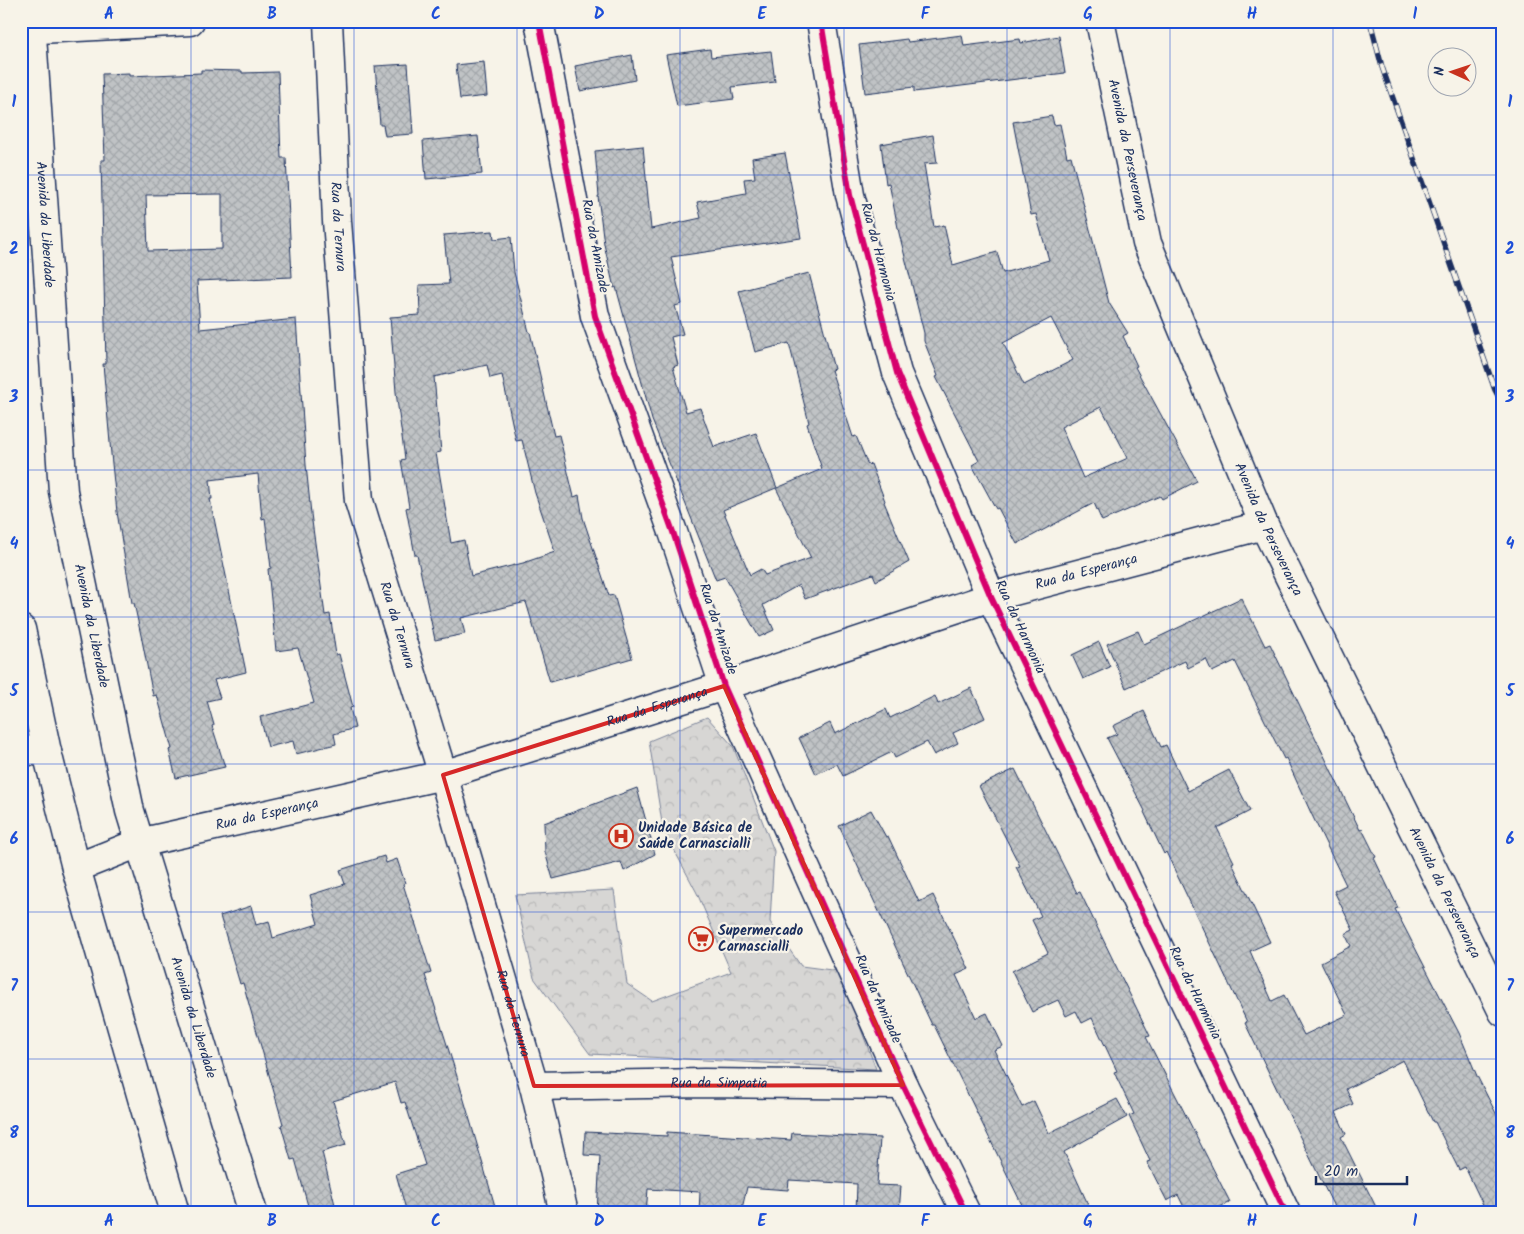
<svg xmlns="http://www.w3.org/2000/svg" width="1524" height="1234" font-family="Kalam,sans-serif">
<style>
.forest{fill:url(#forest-crowns);stroke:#798299}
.building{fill:url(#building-cross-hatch);stroke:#1b2f5e;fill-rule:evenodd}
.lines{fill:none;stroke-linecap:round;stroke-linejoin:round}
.minor-casing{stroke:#1b2f5e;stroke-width:31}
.minor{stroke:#f7f3e8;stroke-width:28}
.rail-casing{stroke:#1b2f5e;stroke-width:5.5}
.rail{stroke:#f7f3e8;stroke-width:4;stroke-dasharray:11;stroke-linecap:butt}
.cycleway-casing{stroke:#f7f3e8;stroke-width:9}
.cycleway{stroke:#d6006c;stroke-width:6}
.marked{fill:none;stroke:#d62828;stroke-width:4;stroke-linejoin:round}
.grid{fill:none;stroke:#1d4ed8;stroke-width:1;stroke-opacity:0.55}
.labels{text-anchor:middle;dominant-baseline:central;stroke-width:4.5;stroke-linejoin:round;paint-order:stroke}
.street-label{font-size:14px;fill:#1b2f5e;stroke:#f7f3e8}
.poi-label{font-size:14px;font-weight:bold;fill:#1b2f5e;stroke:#f7f3e8;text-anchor:start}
.neatline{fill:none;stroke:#1d4ed8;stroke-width:2}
.grid-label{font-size:16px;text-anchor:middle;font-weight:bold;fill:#1d4ed8}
</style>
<defs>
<pattern id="forest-crowns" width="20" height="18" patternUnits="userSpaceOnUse" patternTransform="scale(1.25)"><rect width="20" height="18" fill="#d7d6d4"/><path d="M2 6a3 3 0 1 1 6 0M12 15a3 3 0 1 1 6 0" fill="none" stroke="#b8b8b8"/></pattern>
<pattern id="building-cross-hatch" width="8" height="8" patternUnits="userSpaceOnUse" patternTransform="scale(1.25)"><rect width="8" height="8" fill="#c0c3c5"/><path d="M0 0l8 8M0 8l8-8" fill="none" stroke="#a4a8ac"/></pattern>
</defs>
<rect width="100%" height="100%" fill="#f7f3e8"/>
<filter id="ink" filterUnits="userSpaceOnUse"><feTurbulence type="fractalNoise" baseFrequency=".02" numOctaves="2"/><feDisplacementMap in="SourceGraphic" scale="10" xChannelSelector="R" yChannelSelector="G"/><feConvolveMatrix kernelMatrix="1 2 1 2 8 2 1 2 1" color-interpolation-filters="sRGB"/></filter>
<g filter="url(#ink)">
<path class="forest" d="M 707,717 L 733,746 L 774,851 L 770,922 L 801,966 L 839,971 L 876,1069 L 590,1054 L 534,978 L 515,895 L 614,890 L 627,984 L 652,1001 L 731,972 L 697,893 L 663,829 L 649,741 Z"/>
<path class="building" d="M 962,35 L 964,46 L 1020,39 L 1021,43 L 1059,36 L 1065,73 L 914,92 L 914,87 L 865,93 L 859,45 L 907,39 L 908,42 Z
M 710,49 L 711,57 L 771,51 L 775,82 L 732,87 L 734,99 L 677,106 L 666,55 Z
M 632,55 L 635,80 L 580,91 L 575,66 Z
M 484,62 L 487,96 L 460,99 L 456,65 Z
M 408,64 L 413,134 L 385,136 L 383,125 L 380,125 L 375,66 Z
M 201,70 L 242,71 L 242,73 L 278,72 L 281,158 L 286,158 L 292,277 L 197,281 L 200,329 L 296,319 L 306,465 L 311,514 L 325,615 L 330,614 L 336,655 L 339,654 L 353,707 L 350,708 L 355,728 L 334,734 L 336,744 L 296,754 L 293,741 L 268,747 L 260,717 L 314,703 L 298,648 L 276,651 L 268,569 L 271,568 L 265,518 L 262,519 L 258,474 L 210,480 L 212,499 L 210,499 L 246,672 L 214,680 L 220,698 L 207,701 L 214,725 L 212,726 L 225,767 L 176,778 L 169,750 L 172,749 L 157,695 L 153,696 L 142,640 L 134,603 L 132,603 L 117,512 L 111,454 L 103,364 L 106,364 L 101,160 L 105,160 L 102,74 L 129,73 L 129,76 L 201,73 ZM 222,194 L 222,249 L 148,251 L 146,195 Z
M 1052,116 L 1054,125 L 1060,124 L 1067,157 L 1071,156 L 1109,303 L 1128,333 L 1123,336 L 1137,366 L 1135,367 L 1197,481 L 1162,499 L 1160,496 L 1102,521 L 1094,503 L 1017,544 L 998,508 L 996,509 L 972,465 L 979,461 L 936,377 L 938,376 L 924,341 L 924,333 L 899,233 L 889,183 L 886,184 L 881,144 L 933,135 L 937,163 L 924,164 L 934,227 L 944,225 L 953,265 L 997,252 L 1003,273 L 1049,260 L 1036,214 L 1031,215 L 1013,122 ZM 1051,318 L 1073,360 L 1024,385 L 1003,343 ZM 1101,407 L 1128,458 L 1083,478 L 1061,427 Z
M 478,136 L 482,174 L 426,179 L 423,141 Z
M 643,146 L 651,229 L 701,218 L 697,202 L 746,193 L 744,179 L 755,178 L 752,158 L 785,153 L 801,238 L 671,257 L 682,304 L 675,306 L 683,334 L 671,337 L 678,365 L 673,367 L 686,412 L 700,408 L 714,447 L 756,433 L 777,488 L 822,469 L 807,424 L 809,423 L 789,343 L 755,352 L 739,291 L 809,273 L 834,369 L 831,370 L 853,437 L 856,436 L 868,465 L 871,464 L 885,501 L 884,502 L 909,562 L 876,581 L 873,574 L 805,599 L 799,585 L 763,605 L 774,630 L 759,637 L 725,577 L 716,580 L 652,420 L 616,287 L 614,288 L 604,244 L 598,196 L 599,196 L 595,151 ZM 776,488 L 811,558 L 765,575 L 761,569 L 750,575 L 723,510 Z
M 493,231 L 494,239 L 511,237 L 514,272 L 529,332 L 530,332 L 554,436 L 559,435 L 574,497 L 579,495 L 583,518 L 609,596 L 614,595 L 632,658 L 550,682 L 526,602 L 461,618 L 465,634 L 435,640 L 417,555 L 415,555 L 406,508 L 409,507 L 401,460 L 405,459 L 396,392 L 390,317 L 420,315 L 419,285 L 449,284 L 444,235 ZM 487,365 L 490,378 L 502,375 L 516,441 L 522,440 L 535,493 L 555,552 L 523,563 L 471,576 L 464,540 L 451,543 L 436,453 L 441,452 L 434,377 Z
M 1241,598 L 1265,646 L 1270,644 L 1360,830 L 1362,829 L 1376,857 L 1374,858 L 1398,908 L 1395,909 L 1459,1033 L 1477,1076 L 1503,1127 L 1503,1213 L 1487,1213 L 1465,1167 L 1459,1170 L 1435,1122 L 1433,1122 L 1403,1060 L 1346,1089 L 1353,1104 L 1336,1112 L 1346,1134 L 1341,1137 L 1379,1213 L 1337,1213 L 1281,1098 L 1245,1023 L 1247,1022 L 1220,965 L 1166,852 L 1164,854 L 1144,812 L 1145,811 L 1107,738 L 1117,734 L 1113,726 L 1144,711 L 1161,747 L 1166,745 L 1188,791 L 1229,770 L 1250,811 L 1217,828 L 1234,862 L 1232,863 L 1270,942 L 1250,951 L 1272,1001 L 1284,995 L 1304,1035 L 1347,1015 L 1321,962 L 1351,946 L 1345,934 L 1353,930 L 1334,891 L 1346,885 L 1311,813 L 1286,758 L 1284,759 L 1235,661 L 1212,672 L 1206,659 L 1188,668 L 1185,661 L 1126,688 L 1107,644 L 1138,631 L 1144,644 Z
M 1099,642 L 1110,667 L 1083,679 L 1072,655 Z
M 971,688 L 985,718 L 953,733 L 958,743 L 934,755 L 927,742 L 895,758 L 892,752 L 843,776 L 837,764 L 816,774 L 799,738 L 830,723 L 835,734 L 886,709 L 890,718 L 935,696 L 938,704 Z
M 1015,769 L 1077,893 L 1080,892 L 1133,1001 L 1150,1036 L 1146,1037 L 1230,1202 L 1207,1213 L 1187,1213 L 1178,1195 L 1167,1201 L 1147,1162 L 1150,1161 L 1129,1116 L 1134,1114 L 1114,1072 L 1117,1071 L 1092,1018 L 1082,1023 L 1076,1011 L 1066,1016 L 1058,1000 L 1032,1012 L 1012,971 L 1048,953 L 1032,920 L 1041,916 L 1016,867 L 1020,866 L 979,786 Z
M 637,788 L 655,854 L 624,871 L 621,862 L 553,879 L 545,852 L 544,823 Z
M 871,810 L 886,837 L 888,836 L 919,902 L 933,895 L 969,969 L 956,975 L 976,1018 L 987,1013 L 1003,1046 L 994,1050 L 1022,1107 L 1034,1101 L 1049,1133 L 1117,1099 L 1127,1117 L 1064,1152 L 1092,1213 L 1026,1213 L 934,1025 L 932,1025 L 839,826 Z
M 384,856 L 386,863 L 397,859 L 405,883 L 403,884 L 431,973 L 425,975 L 460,1086 L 497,1213 L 407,1213 L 396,1174 L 425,1165 L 405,1102 L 401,1103 L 395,1082 L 333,1101 L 346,1145 L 322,1152 L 337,1213 L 310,1213 L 295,1159 L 291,1160 L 281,1125 L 283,1124 L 243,983 L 240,984 L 220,916 L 251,906 L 256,925 L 269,921 L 273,938 L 318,924 L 310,895 L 345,884 L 340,870 Z
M 585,1132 L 667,1136 L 667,1132 L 791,1140 L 792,1133 L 880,1138 L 877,1185 L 901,1186 L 899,1213 L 856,1213 L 857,1184 L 789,1180 L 788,1190 L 747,1187 L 741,1213 L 699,1213 L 700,1192 L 648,1189 L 646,1213 L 597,1213 L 600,1156 L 584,1155 Z"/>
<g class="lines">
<defs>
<g id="minor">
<path id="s1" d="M 31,21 L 63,491 L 130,811 L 253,1213"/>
<path id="s2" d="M 328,21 L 337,221 L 359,501 L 443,775 L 534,1086 L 564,1213"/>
<path d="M 539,21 L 595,316 L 673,532 L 724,686 L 903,1085 L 966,1213"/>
<path d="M 821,21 L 850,195 L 897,373 L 991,597 L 1286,1213"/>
<path id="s3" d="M 1100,21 L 1147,243 L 1264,525 L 1503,1012"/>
<path d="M 21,30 L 190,21"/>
<path d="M 21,629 L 47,752 L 76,868 L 175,1213"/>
<path d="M 21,750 L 47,752"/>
<path id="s4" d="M 76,868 L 139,843 L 443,775 L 724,686 L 991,597 L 1264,525"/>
<path id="s5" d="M 534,1086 L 704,1083 L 903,1085"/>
</g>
</defs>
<use href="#minor" class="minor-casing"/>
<use href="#minor" class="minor"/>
<defs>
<path id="rail" d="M 1370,21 L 1382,67 L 1495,390 L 1503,405"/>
</defs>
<use href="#rail" class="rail-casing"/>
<use href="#rail" class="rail"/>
<defs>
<path id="cycleway" d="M 539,21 L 595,316 L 673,532 L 724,686 L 903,1085 L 966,1213
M 821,21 L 850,195 L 897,373 L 991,597 L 1286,1213"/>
</defs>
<use href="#cycleway" class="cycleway-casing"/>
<use href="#cycleway" class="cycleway"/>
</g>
</g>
<path class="marked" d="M 724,686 L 903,1085 L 534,1086 L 443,775 Z"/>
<path class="grid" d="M 191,21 L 191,1213M 354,21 L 354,1213M 517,21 L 517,1213M 680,21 L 680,1213M 844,21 L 844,1213M 1007,21 L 1007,1213M 1170,21 L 1170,1213M 1333,21 L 1333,1213M 21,175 L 1503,175M 21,322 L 1503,322M 21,470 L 1503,470M 21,617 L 1503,617M 21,764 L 1503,764M 21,912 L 1503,912M 21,1059 L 1503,1059"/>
<defs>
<symbol id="hospital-ring" viewBox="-11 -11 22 22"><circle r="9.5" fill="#f7f3e8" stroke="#c8321e" stroke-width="1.5"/><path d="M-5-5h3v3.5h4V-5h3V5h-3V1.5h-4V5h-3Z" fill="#c8321e"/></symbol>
<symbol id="supermarket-ring" viewBox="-11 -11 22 22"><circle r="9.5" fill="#f7f3e8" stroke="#c8321e" stroke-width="1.5"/><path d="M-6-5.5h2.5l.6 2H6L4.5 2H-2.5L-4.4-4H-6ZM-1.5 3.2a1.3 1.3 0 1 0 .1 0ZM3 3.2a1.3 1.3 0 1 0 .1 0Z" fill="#c8321e"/></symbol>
</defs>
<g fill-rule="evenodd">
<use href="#hospital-ring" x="607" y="822" width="28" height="28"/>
<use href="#supermarket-ring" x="687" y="925" width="28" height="28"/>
</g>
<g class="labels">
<g class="street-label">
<text stroke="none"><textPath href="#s3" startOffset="132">Avenida da Perseverança</textPath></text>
<text stroke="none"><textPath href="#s1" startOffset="204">Avenida da Liberdade</textPath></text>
<text stroke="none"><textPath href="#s2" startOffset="206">Rua da Ternura</textPath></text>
<text transform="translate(595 246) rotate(79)">Rua da Amizade</text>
<text transform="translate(878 252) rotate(75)">Rua da Harmonia</text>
<text stroke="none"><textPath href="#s3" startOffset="538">Avenida da Perseverança</textPath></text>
<text stroke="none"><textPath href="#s4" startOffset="1054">Rua da Esperança</textPath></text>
<text stroke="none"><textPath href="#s2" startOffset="611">Rua da Ternura</textPath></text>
<text stroke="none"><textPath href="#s1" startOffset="609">Avenida da Liberdade</textPath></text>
<text transform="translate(1020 627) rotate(65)">Rua da Harmonia</text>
<text transform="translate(718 629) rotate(72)">Rua da Amizade</text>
<text stroke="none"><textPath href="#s4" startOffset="604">Rua da Esperança</textPath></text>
<text stroke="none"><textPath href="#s4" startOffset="199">Rua da Esperança</textPath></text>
<text stroke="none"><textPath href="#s3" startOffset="942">Avenida da Perseverança</textPath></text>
<text transform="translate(1195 993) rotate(64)">Rua da Harmonia</text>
<text transform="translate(878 999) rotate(66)">Rua da Amizade</text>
<text stroke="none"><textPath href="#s2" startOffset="1016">Rua da Ternura</textPath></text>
<text stroke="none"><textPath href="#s1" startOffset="1014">Avenida da Liberdade</textPath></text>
<text stroke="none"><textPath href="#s5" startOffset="185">Rua da Simpatia</textPath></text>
</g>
<g class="poi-label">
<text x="638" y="828">Unidade Básica de<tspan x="638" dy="16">Saúde Carnascialli</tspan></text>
<text x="718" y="931">Supermercado<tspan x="718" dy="16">Carnascialli</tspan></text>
</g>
</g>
<rect width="1524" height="1234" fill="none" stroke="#f7f3e8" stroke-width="55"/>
<g transform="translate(1452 72) rotate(273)"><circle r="24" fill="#f7f3e8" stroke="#9fa5b1"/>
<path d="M0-4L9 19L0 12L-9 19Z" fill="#c8321e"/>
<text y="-8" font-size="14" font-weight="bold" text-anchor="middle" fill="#1b2f5e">N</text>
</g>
<path d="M1316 1176v8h91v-8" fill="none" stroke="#1b2f5e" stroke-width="2.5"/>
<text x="1324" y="1176" font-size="15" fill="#1b2f5e" stroke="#f7f3e8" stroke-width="4" paint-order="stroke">20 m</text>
<rect x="28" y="28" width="1468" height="1178" class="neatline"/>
<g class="grid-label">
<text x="109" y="19">A</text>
<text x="272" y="19">B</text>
<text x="436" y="19">C</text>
<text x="599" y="19">D</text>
<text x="762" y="19">E</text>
<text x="925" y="19">F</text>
<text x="1088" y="19">G</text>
<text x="1252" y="19">H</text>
<text x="1415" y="19">I</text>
<text x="14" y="107">1</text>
<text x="1510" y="107">1</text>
<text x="14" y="254">2</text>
<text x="1510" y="254">2</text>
<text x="14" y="402">3</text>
<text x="1510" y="402">3</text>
<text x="14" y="549">4</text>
<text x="1510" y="549">4</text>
<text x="14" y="696">5</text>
<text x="1510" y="696">5</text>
<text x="14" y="844">6</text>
<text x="1510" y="844">6</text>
<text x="14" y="991">7</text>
<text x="1510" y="991">7</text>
<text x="14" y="1138">8</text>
<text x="1510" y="1138">8</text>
<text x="109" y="1226">A</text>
<text x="272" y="1226">B</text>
<text x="436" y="1226">C</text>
<text x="599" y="1226">D</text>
<text x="762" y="1226">E</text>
<text x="925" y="1226">F</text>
<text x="1088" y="1226">G</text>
<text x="1252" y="1226">H</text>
<text x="1415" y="1226">I</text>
</g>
</svg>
